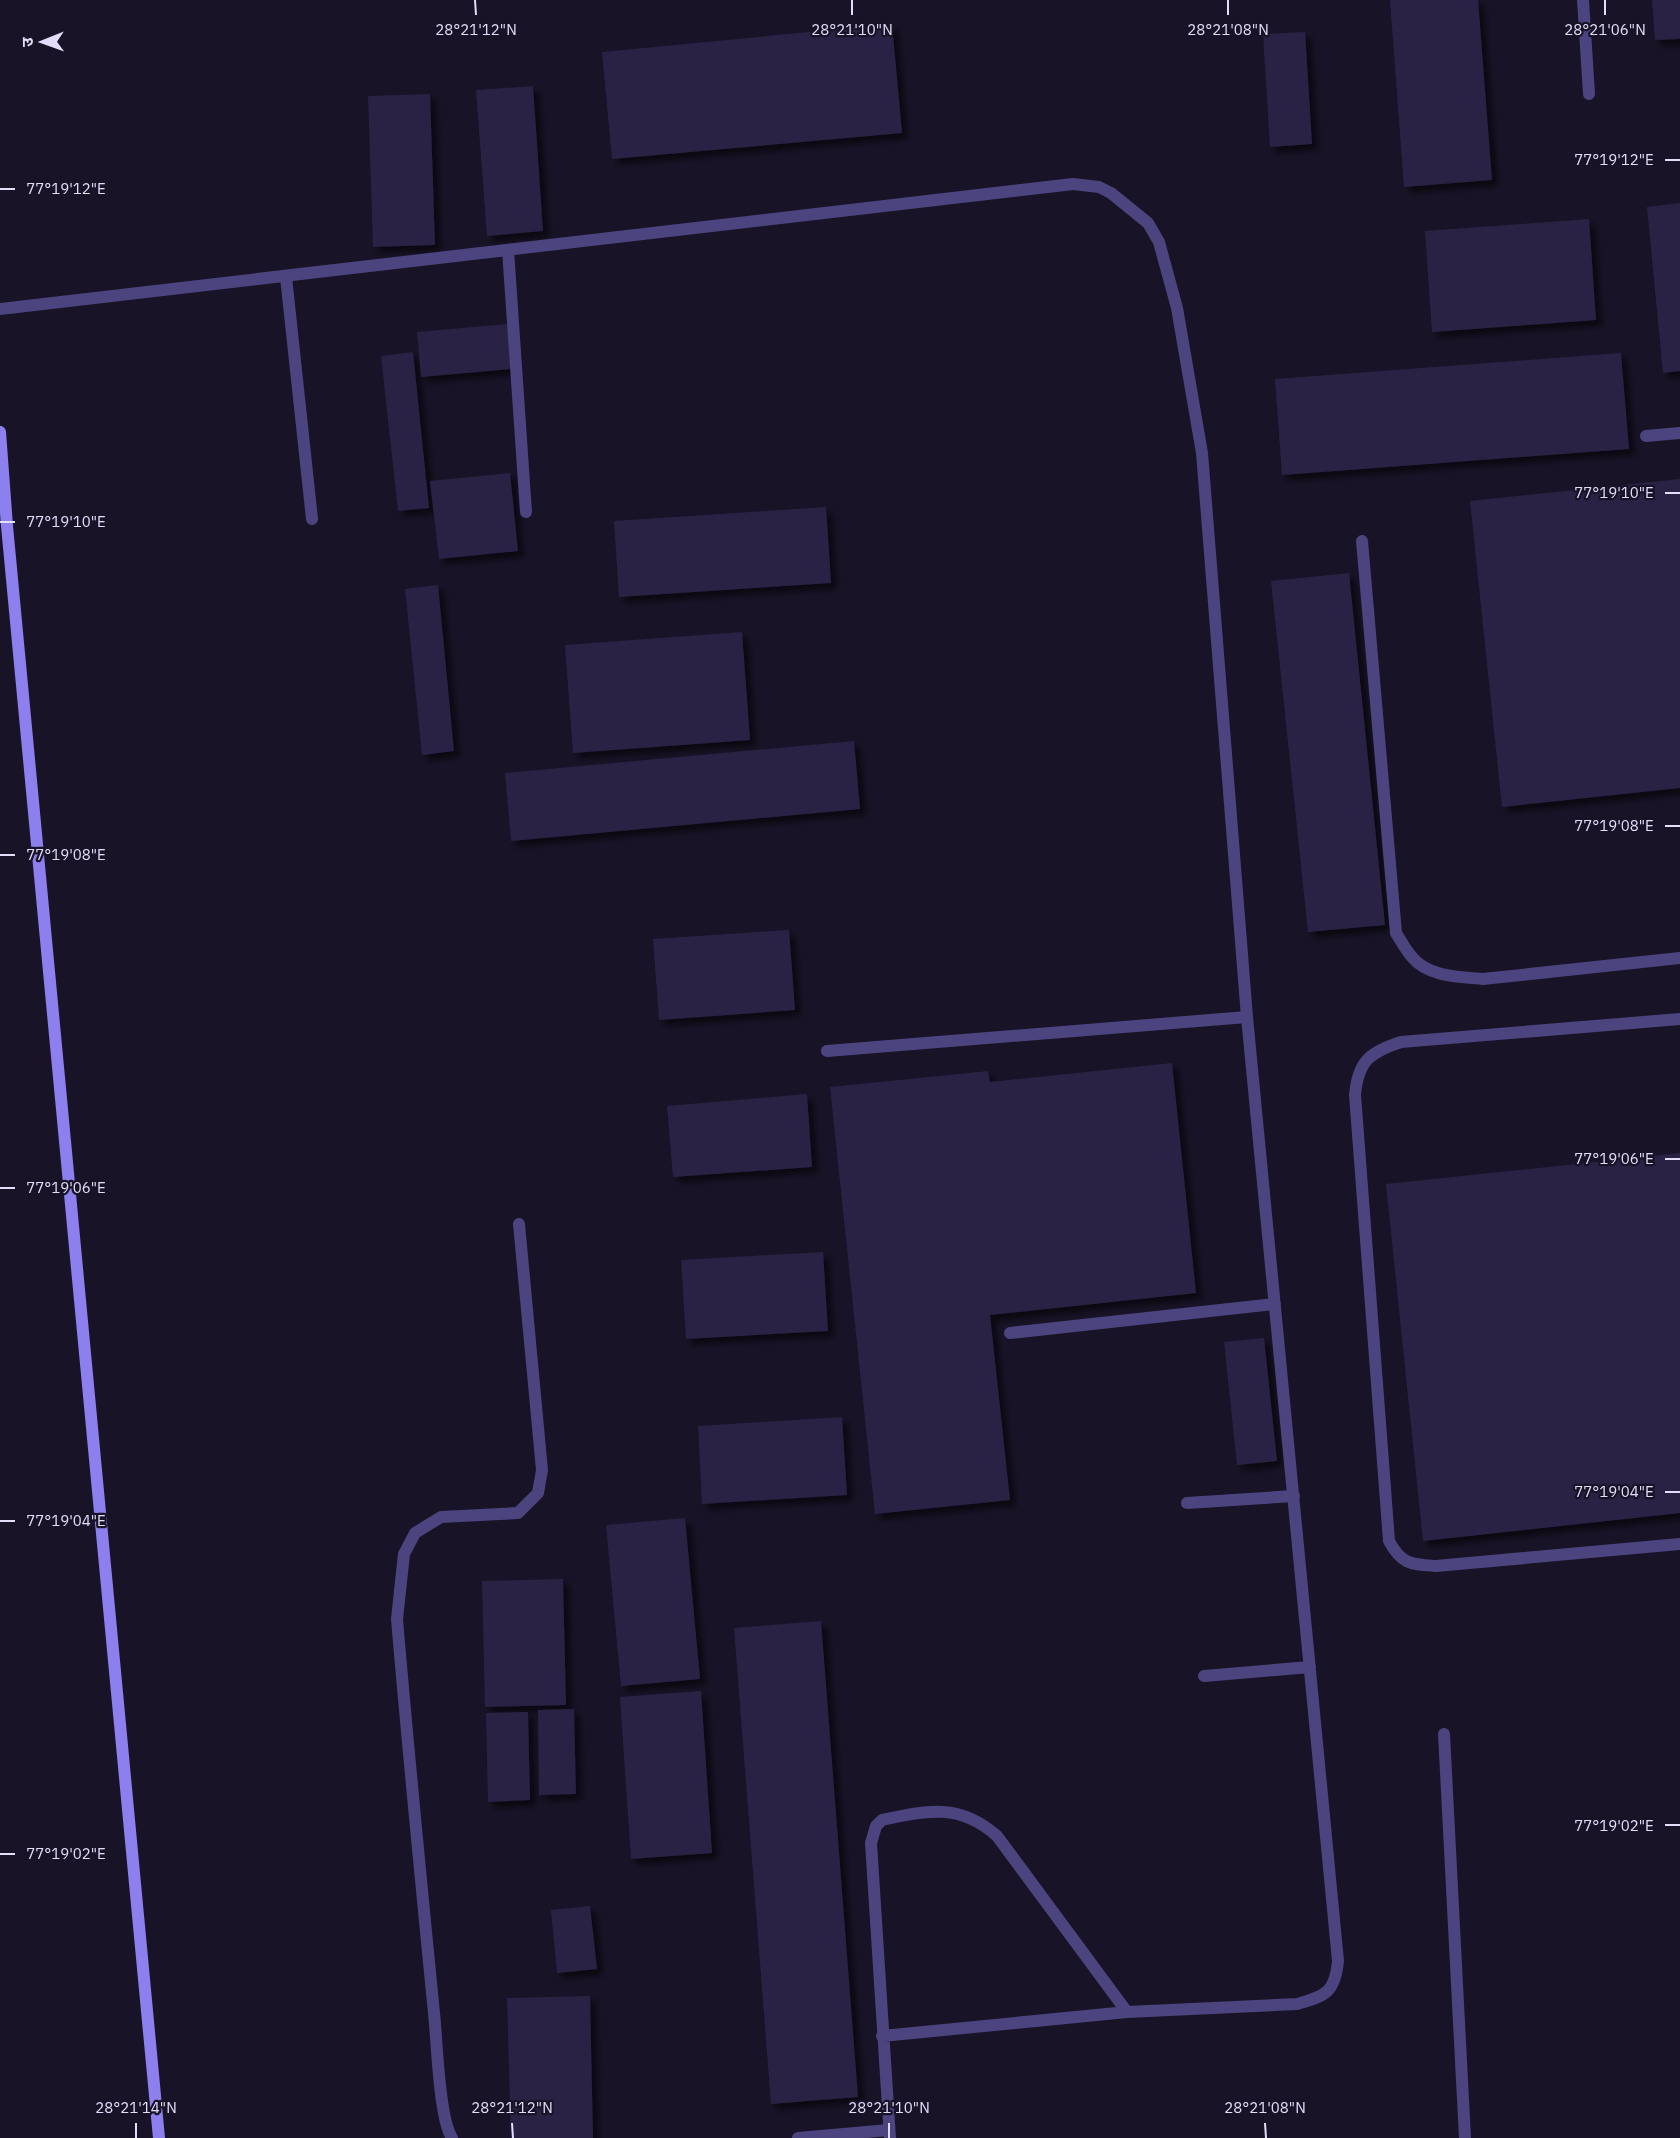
<svg xmlns="http://www.w3.org/2000/svg" width="1680" height="2138" font-family="'IBM Plex Sans','Noto Sans Devanagari',sans-serif">
<style>
.building{fill:#2c2144;filter:url(#shadow)}
.lines{fill:none;stroke-linecap:round;stroke-linejoin:round}
.lane{stroke:#4c447e;stroke-width:12}
.secondary{stroke:#8d80ee;stroke-width:12}
.ticks{fill:none;stroke:#e3dcfa;stroke-width:2}
.ticks-label{font-size:15px;text-anchor:middle;fill:#e3dcfa;stroke:#181326;stroke-width:4.5;stroke-linejoin:round;paint-order:stroke}
</style>
<defs>
<filter id="shadow"><feDropShadow dx="5.5" dy="5.5" stdDeviation="3" flood-color="#0009"/></filter>
</defs>
<rect width="100%" height="100%" fill="#181326"/>
<path class="building" d="M 1390,0 L 1478,0 L 1492,180 L 1404,187 Z
M 1652,0 L 1680,0 L 1680,39 L 1655,40 Z
M 892,24 L 902,133 L 612,159 L 602,52 Z
M 1305,32 L 1312,144 L 1270,147 L 1263,34 Z
M 533,86 L 543,231 L 487,236 L 476,90 Z
M 430,94 L 435,245 L 373,247 L 368,96 Z
M 1680,203 L 1680,371 L 1663,373 L 1647,207 Z
M 1589,219 L 1596,320 L 1432,332 L 1425,231 Z
M 508,324 L 511,369 L 421,377 L 417,332 Z
M 413,352 L 429,508 L 398,511 L 381,356 Z
M 1621,353 L 1629,449 L 1282,475 L 1275,379 Z
M 510,473 L 518,551 L 439,559 L 430,481 Z
M 1680,479 L 1680,788 L 1502,807 L 1470,501 Z
M 826,507 L 831,583 L 619,597 L 614,521 Z
M 1349,573 L 1385,925 L 1308,932 L 1271,581 Z
M 438,585 L 454,751 L 422,755 L 405,589 Z
M 742,632 L 750,740 L 573,753 L 565,645 Z
M 854,741 L 860,809 L 511,841 L 505,773 Z
M 789,930 L 795,1010 L 659,1020 L 653,939 Z
M 1172,1063 L 1196,1293 L 990,1315 L 1010,1500 L 875,1514 L 830,1087 L 988,1071 L 990,1082 Z
M 807,1094 L 812,1167 L 673,1177 L 667,1106 Z
M 1680,1153 L 1680,1513 L 1423,1541 L 1386,1184 Z
M 823,1252 L 828,1331 L 686,1339 L 681,1260 Z
M 1264,1338 L 1277,1461 L 1237,1465 L 1224,1342 Z
M 842,1417 L 847,1495 L 702,1504 L 698,1426 Z
M 685,1518 L 700,1679 L 621,1686 L 606,1525 Z
M 563,1579 L 566,1705 L 485,1707 L 482,1581 Z
M 821,1621 L 858,2097 L 771,2104 L 734,1628 Z
M 701,1691 L 712,1853 L 631,1859 L 620,1697 Z
M 574,1709 L 576,1794 L 539,1795 L 538,1710 Z
M 528,1712 L 530,1800 L 488,1802 L 486,1713 Z
M 590,1906 L 597,1969 L 557,1973 L 551,1910 Z
M 590,1996 L 593,2138 L 511,2138 L 507,1998 Z"/>
<g class="lines">
<path class="lane" d="M 1583,0 L 1589,94
M 508,250 L 526,512
M 286,277 L 312,519
M 0,309 L 1073,184 L 1099,187 L 1111,193 L 1148,223 L 1159,242 L 1177,308 L 1202,453 L 1247,1017 L 1338,1961 C 1335,1992 1326,1996 1297,2004 L 1127,2012 L 882,2036
M 1646,436 L 1680,433
M 1362,541 L 1396,933 C 1401,941 1406,950 1412,957 C 1428,977 1460,977 1483,979 L 1680,958
M 1680,1019 L 1401,1042 C 1370,1052 1358,1061 1355,1095 L 1389,1541 C 1402,1565 1411,1564 1436,1566 L 1680,1544
M 827,1051 L 1247,1017
M 1010,1333 L 1275,1304
M 1187,1503 L 1294,1496
M 1204,1676 L 1310,1667
M 1444,1734 L 1465,2138
M 452,2138 C 439,2118 437,2040 434,2013 C 421,1881 408,1750 397,1619 L 404,1554 L 415,1533 L 441,1517 L 518,1513 L 538,1493 L 542,1470 L 519,1224
M 798,2138 L 889,2130
M 890,2138 L 871,1843 L 876,1826 L 882,1820 C 928,1810 960,1803 997,1836 L 1127,2012"/>
<path class="secondary" d="M 0,432 L 7,526 L 159,2138"/>
</g>
<path class="ticks" d="M 475,0 L 476,15M 852,0 L 852,15M 1228,0 L 1228,15M 1605,0 L 1605,15M 1665,160 L 1680,160M 0,189 L 15,189M 1665,493 L 1680,493M 0,522 L 15,522M 1665,826 L 1680,826M 0,855 L 15,855M 1665,1159 L 1680,1159M 0,1188 L 15,1188M 1665,1492 L 1680,1492M 0,1521 L 15,1521M 1665,1825 L 1680,1825M 0,1854 L 15,1854M 136,2123 L 136,2138M 512,2123 L 513,2138M 889,2123 L 889,2138M 1265,2123 L 1266,2138"/>
<g class="ticks-label">
<text x="476" y="35">28°21'12"N</text>
<text x="852" y="35">28°21'10"N</text>
<text x="1228" y="35">28°21'08"N</text>
<text x="1605" y="35">28°21'06"N</text>
<text x="1614" y="165">77°19'12"E</text>
<text x="66" y="194">77°19'12"E</text>
<text x="1614" y="498">77°19'10"E</text>
<text x="66" y="527">77°19'10"E</text>
<text x="1614" y="831">77°19'08"E</text>
<text x="66" y="860">77°19'08"E</text>
<text x="1614" y="1164">77°19'06"E</text>
<text x="66" y="1193">77°19'06"E</text>
<text x="1614" y="1497">77°19'04"E</text>
<text x="66" y="1526">77°19'04"E</text>
<text x="1614" y="1831">77°19'02"E</text>
<text x="66" y="1859">77°19'02"E</text>
<text x="136" y="2113">28°21'14"N</text>
<text x="512" y="2113">28°21'12"N</text>
<text x="889" y="2113">28°21'10"N</text>
<text x="1265" y="2113">28°21'08"N</text>
</g>
<g transform="translate(42 42) rotate(269)" stroke="#181326" stroke-width="4.5" paint-order="stroke">
<path d="M0-4.5L10 22L0 15L-10 22Z" fill="#e3dcfa"/>
<text y="-9" font-size="16" font-weight="bold" text-anchor="middle" fill="#e3dcfa">उ</text>
</g>
</svg>
